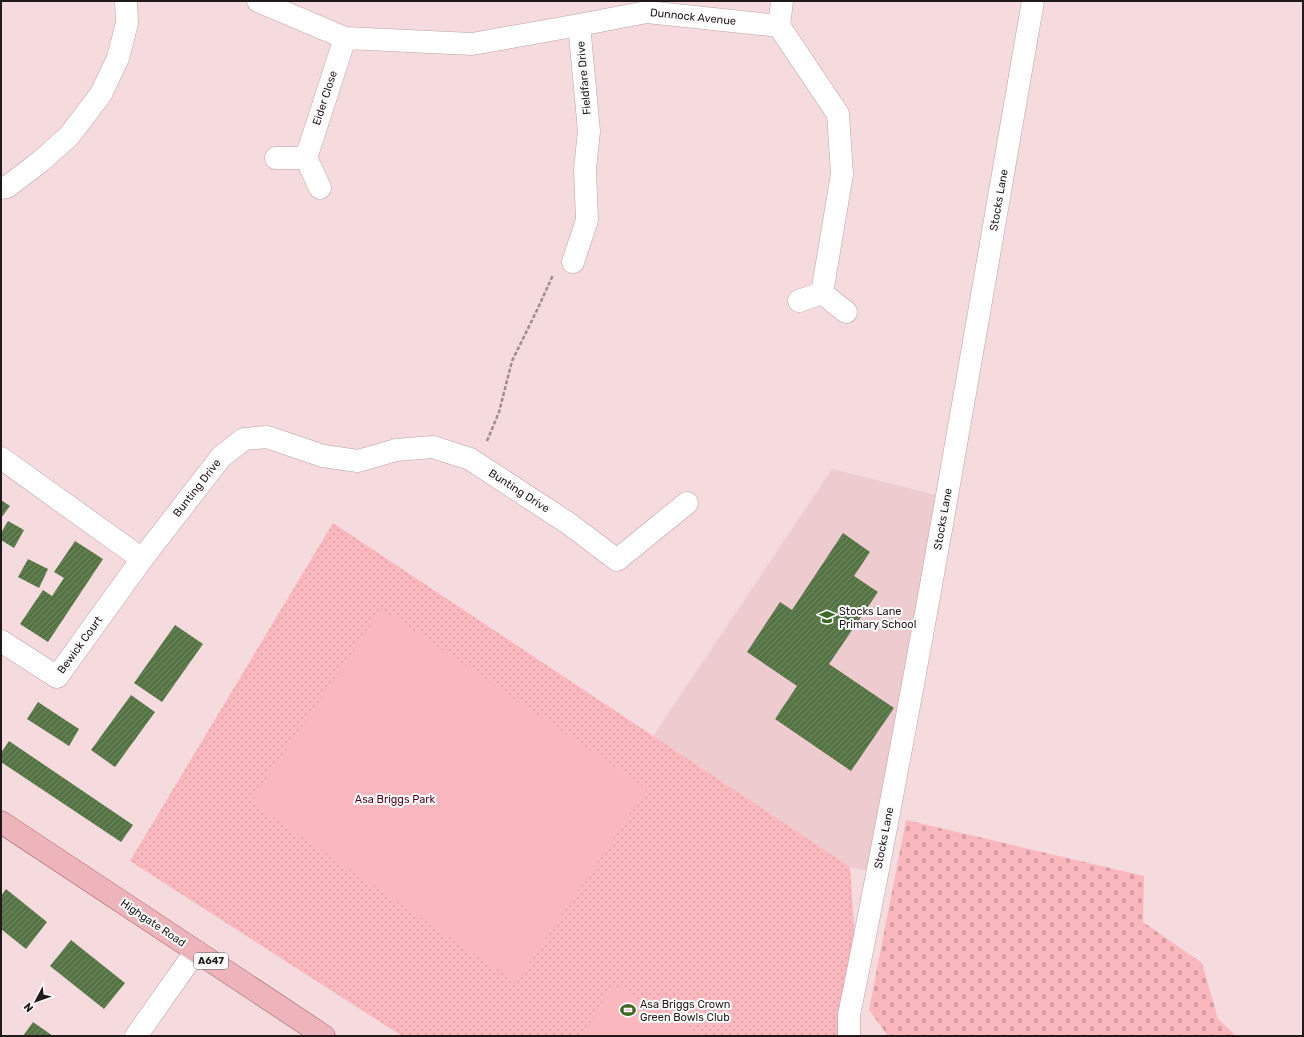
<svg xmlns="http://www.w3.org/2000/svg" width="1304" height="1037" font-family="Rubik,sans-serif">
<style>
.built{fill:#eecbcf}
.cemetery{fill:url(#cemetery-stones)}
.park{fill:url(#park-dots)}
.garden{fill:#fab7be}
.building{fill:url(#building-hatch)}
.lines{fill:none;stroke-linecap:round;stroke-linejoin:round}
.minor-casing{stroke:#baa1a4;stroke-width:23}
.major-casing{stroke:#9f5d67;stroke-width:23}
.path{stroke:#9f8c8e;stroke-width:2.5;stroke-dasharray:4 2;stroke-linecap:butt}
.minor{stroke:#fff;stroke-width:22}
.major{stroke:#eeb4bc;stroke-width:22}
.labels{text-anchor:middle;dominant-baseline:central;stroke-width:4;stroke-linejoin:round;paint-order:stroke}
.shield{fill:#fff;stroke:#645e5f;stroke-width:1}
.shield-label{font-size:10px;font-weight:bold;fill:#22191a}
.street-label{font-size:11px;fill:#22191a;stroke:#fff}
.poi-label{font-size:11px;fill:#22191a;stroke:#fff;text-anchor:start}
.park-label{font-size:11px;fill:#57051e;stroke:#fff}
</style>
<defs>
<pattern id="cemetery-stones" width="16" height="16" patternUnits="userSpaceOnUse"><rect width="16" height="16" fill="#fab7be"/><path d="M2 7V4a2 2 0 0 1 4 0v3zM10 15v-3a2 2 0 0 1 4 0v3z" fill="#d69da3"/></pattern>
<pattern id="park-dots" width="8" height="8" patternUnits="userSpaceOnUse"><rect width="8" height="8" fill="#fab7be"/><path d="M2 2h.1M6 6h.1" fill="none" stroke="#d69da3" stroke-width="1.8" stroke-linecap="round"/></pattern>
<pattern id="building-hatch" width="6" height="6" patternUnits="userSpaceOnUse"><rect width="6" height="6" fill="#547443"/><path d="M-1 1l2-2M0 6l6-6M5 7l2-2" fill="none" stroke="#748967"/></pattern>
</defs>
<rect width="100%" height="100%" fill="#f5dbdd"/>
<path class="built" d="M 832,469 L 944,497 L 869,871 L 850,867 L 653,736 Z"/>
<path class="cemetery" d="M 906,820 L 1144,876 L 1143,922 L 1202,963 L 1218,1019 L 1236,1036 L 888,1036 L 869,1010 Z"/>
<path class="park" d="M 333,523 L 850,867 L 860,1014 L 851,1036 L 402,1036 L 130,861 Z"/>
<path class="garden" d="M 382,609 L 647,789 L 516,982 L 251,802 Z
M 613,984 L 702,1036 L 583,1036 Z"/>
<path class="building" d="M 1,500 L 10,506 L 1,518 Z
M 8,521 L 24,530 L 14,548 L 1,540 L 1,533 Z
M 843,533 L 870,552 L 854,576 L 878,592 L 829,664 L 894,708 L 851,771 L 775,719 L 797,686 L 747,652 L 780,602 L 792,610 Z
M 75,541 L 103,559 L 48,642 L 20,624 L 43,590 L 52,596 L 64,578 L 54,572 Z
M 28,559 L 48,569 L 39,588 L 18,577 Z
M 175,625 L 203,644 L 162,702 L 134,683 Z
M 131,695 L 155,712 L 115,767 L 91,750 Z
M 38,702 L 79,729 L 69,746 L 27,719 Z
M 9,741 L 133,825 L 121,842 L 1,762 L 1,753 Z
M 6,889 L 47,922 L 26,949 L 1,929 L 1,896 Z
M 71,940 L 125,983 L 104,1009 L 50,966 Z
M 33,1022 L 53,1036 L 23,1036 Z"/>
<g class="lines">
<defs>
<path id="minor" d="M 258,1 L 345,38 L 472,44 L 579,25 L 647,12 L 779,26 L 838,114 L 842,174 L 822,293 L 846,312
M 779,26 L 782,1
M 276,158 L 306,158 L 320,188
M 306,158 L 345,38
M 1,188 L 7,187 L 41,161 L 69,136 L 101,94 L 118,58 L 127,23 L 126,1
M 573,262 L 587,220 L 585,169 L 589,131 L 579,25
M 799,301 L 822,293
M 1,458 L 142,559
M 1,641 L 57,677 L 142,559 L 221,457 L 244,439 L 267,437 L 323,456 L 358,461 L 396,450 L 433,447 L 470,459 L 568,523 L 617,560 L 687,503
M 136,1036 L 196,951
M 849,1036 L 849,1015 C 918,678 974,339 1033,1"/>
<path id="major" d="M 1,822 L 324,1036"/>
</defs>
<use href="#minor" class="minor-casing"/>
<use href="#major" class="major-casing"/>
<path class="path" d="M 487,441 L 499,412 L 512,361 L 538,308 L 553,275"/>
<use href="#minor" class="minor"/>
<use href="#major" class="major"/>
</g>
<defs>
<symbol id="school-bare" viewBox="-9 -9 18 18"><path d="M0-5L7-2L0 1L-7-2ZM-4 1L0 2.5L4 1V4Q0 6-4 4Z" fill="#3e6824" stroke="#fff" stroke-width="2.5" paint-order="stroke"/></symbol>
<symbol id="stadium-bare" viewBox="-9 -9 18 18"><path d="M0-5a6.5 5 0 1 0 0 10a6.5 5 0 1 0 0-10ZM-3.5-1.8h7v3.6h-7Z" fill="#3e6824" stroke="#fff" stroke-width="2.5" paint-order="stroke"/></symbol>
</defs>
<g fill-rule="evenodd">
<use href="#school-bare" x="816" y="606" width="22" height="22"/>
<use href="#stadium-bare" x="617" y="999" width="22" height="22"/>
</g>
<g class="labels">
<rect class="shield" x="194" y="953" width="34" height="16" rx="3"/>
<g class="shield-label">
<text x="211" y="961">A647</text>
</g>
<g class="street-label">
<text transform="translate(693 17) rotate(6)">Dunnock Avenue</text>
<text transform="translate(584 78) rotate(-95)">Fieldfare Drive</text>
<text transform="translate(325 98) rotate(-72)">Eider Close</text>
<text transform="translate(999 200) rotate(-80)">Stocks Lane</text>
<text transform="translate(197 488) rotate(-52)">Bunting Drive</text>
<text transform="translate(519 491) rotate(33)">Bunting Drive</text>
<text transform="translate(943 519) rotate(-80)">Stocks Lane</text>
<text transform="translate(80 645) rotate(-54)">Bewick Court</text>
<text transform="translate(884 838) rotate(-79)">Stocks Lane</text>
<text transform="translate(153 923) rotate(34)">Highgate Road</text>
</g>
<g class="poi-label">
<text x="839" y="611">Stocks Lane<tspan x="839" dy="13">Primary School</tspan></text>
<text x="640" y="1004">Asa Briggs Crown<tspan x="640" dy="13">Green Bowls Club</tspan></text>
</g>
<g class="park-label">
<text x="395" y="799">Asa Briggs Park</text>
</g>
</g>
<rect width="1304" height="1037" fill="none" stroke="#22191a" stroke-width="4"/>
<g transform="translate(36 1001) rotate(229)" stroke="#ffffff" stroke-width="3" paint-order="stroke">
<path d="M0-3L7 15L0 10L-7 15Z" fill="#22191a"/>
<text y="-6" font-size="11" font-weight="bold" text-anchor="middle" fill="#22191a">N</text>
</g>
</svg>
